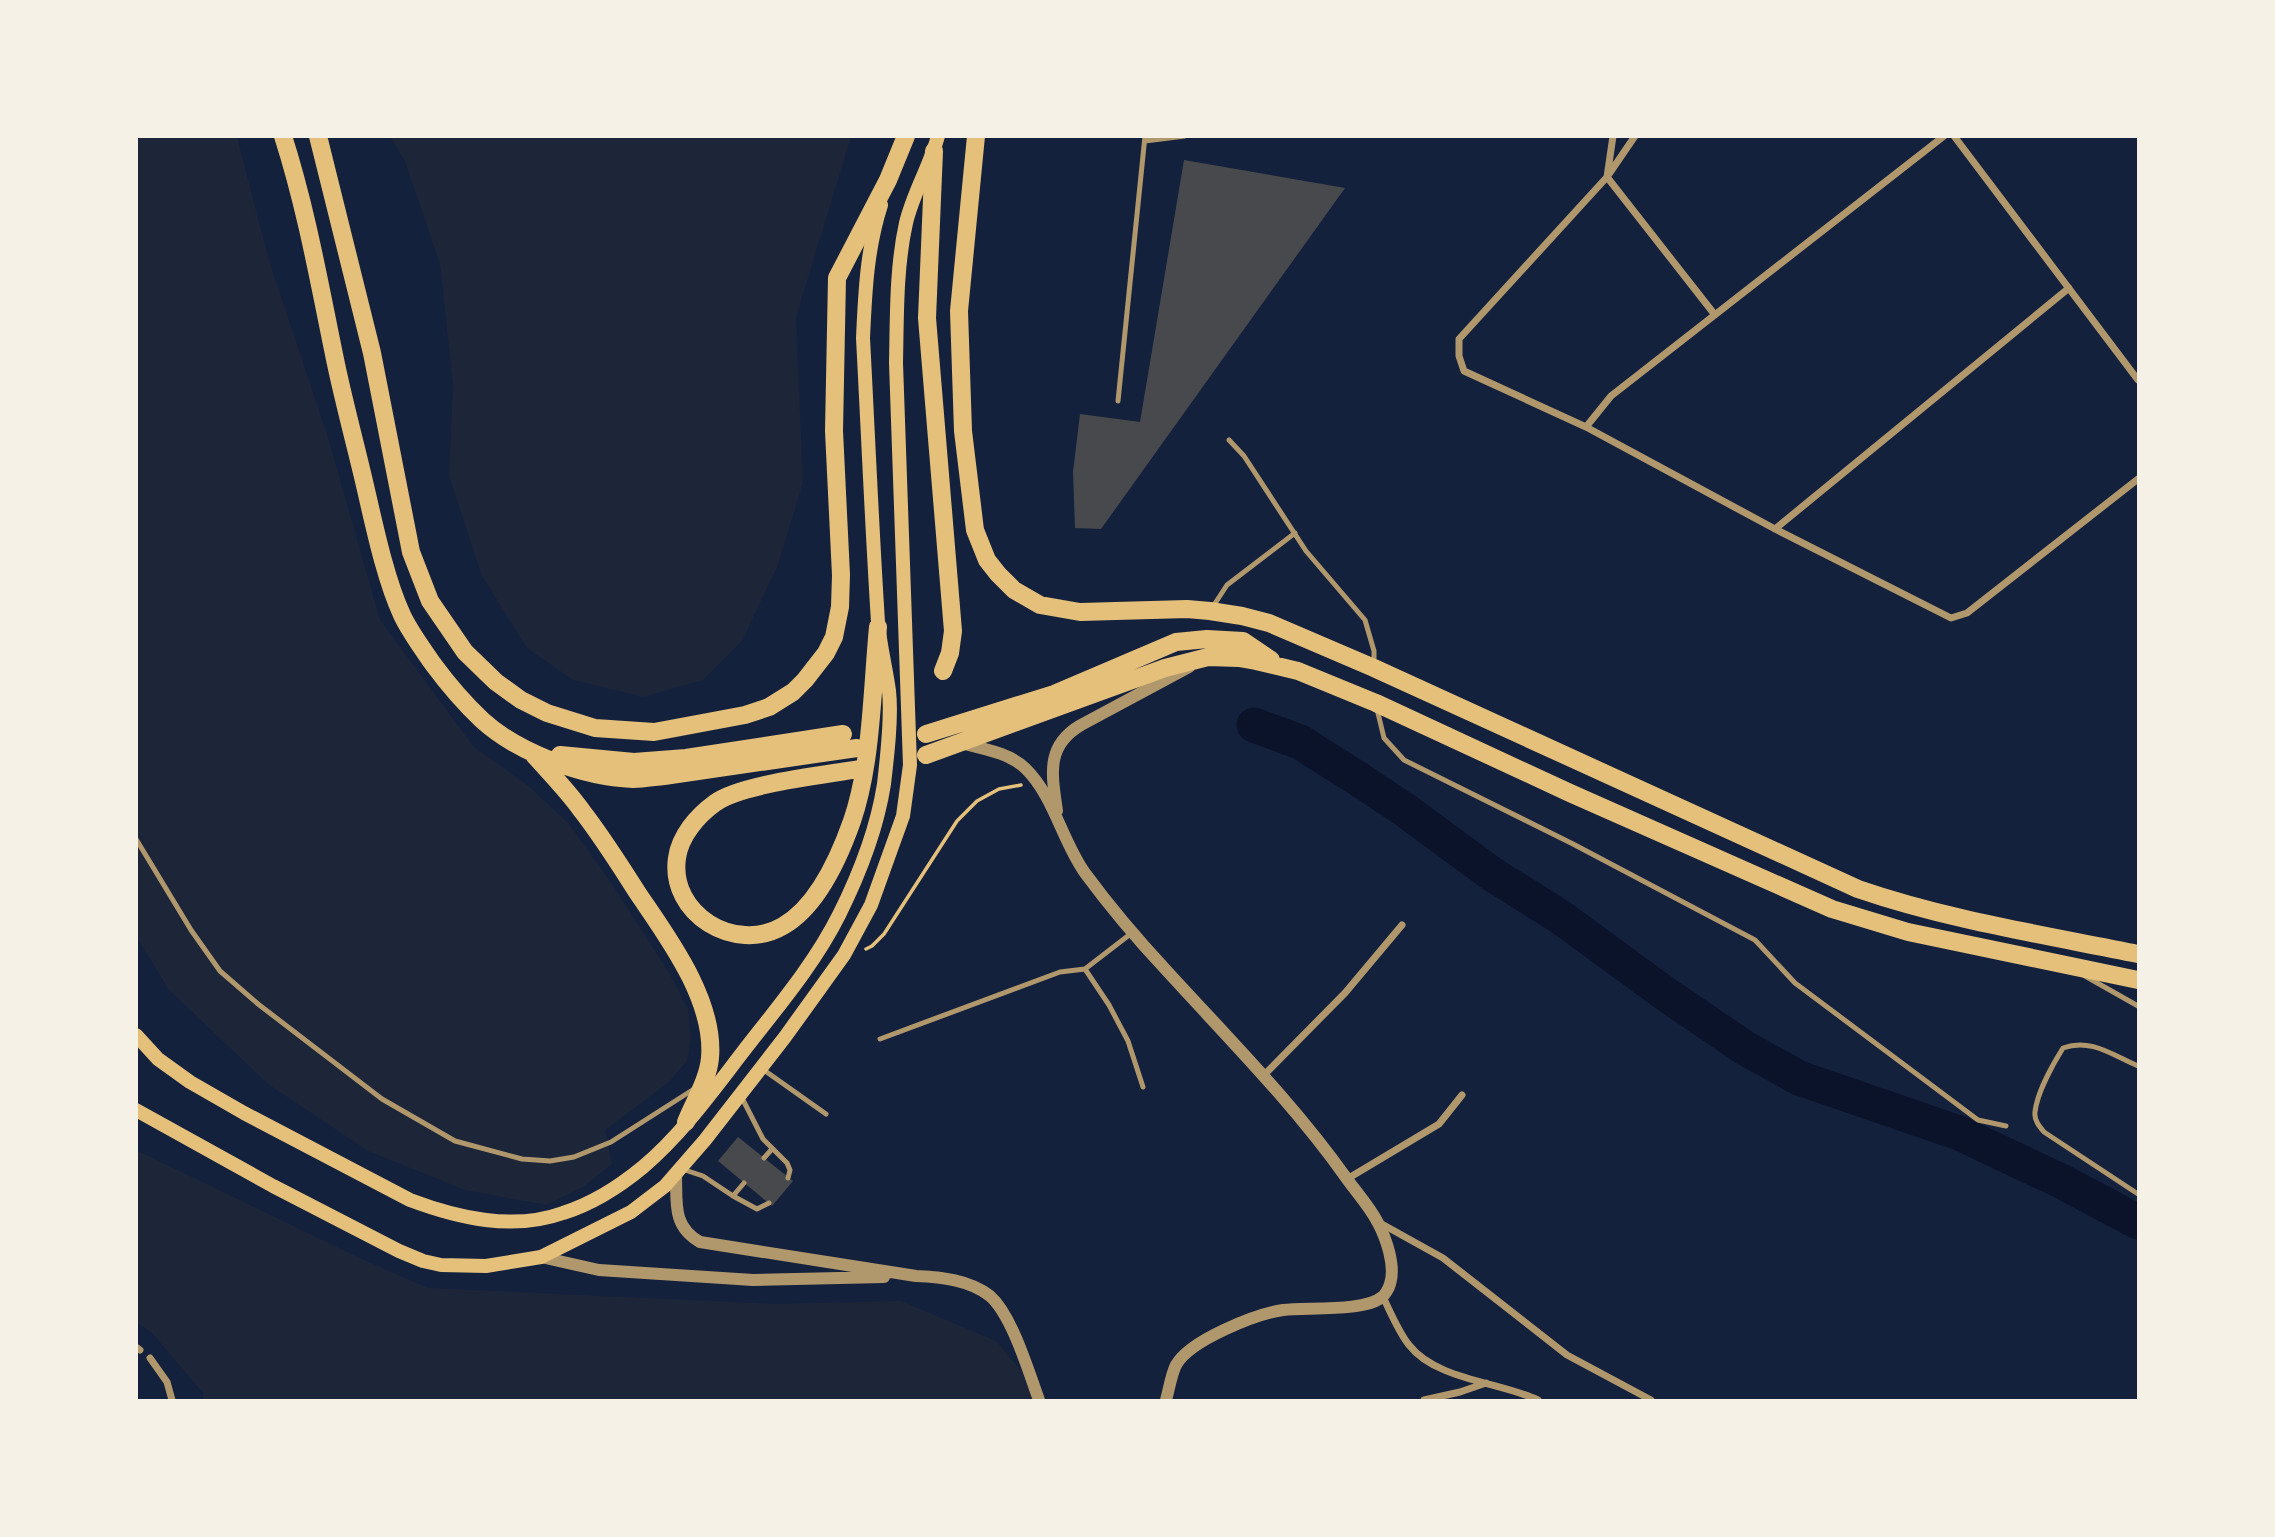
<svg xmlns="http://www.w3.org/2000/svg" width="2275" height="1537" font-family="'PT Sans Narrow',sans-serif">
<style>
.green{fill:#1d2539}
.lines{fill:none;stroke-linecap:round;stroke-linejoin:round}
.river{stroke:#0b132b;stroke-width:35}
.building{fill:#48494c}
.path{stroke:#e5c07b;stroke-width:3.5}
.service{stroke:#b1986c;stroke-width:5}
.minor{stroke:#b1986c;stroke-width:7}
.tertiary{stroke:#b1986c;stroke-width:12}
.secondary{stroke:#e5c07b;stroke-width:14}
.primary{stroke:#e5c07b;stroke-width:18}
</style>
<rect width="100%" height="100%" fill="#14213d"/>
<path class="green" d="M 137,137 L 237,137 L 268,257 L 329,441 L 380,620 L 474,747 L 530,787 L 569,824 L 612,884 L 671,976 L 688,1009 L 691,1037 L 687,1061 L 669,1082 L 605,1130 L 612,1164 L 583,1187 L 546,1205 L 465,1190 L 368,1151 L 268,1084 L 169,990 L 137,938 Z
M 390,137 L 851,137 L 796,317 L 803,483 L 777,567 L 742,641 L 703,680 L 643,697 L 573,680 L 527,648 L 482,576 L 449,476 L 453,384 L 440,264 L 405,161 Z
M 136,1150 L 364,1260 L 428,1288 L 775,1304 L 901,1301 L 996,1341 L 1046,1400 L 203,1400 L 203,1393 L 151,1332 L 137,1323 Z"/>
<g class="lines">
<path class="river" d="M 1254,725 L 1300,742 L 1357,778 L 1405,810 L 1492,874 L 1559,916 L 1667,995 L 1745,1048 L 1799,1078 L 1959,1133 L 2061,1181 L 2138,1222"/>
</g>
<path class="building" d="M 1184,160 L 1345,188 L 1101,529 L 1075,528 L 1073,472 L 1080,414 L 1140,422 Z
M 738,1137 L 793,1181 L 772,1206 L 718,1161 Z"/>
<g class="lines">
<path class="path" d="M 866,949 L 872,946 L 884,934 L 957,821 L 977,801 L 999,789 L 1021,785"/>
<path class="service" d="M 1145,141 L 1185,136
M 1118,401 L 1145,136
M 1229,440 L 1244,456 L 1306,551 L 1365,620 L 1374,651 L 1374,664
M 1212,608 L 1227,585 L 1295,533
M 1377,709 L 1384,738 L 1404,760 L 1573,844 L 1755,940 L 1795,983 L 1978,1120 L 2006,1126
M 136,839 L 191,930 L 220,971 L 258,1004 L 382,1099 L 455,1141 L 522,1159 L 550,1161 L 574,1157 L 611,1142 L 694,1089
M 1085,969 L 1133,932
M 2085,976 L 2138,1006
M 880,1039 L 1060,972 L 1085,969 L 1109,1005 L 1128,1041 L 1143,1087
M 2138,1066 C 2112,1055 2091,1038 2063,1048 C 2053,1064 2037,1093 2035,1112 C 2034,1120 2039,1126 2044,1132 L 2138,1194
M 761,1068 L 826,1114
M 741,1096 L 763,1139 L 787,1163 L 790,1170 L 788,1178
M 764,1158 L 772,1149
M 682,1169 L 703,1176 L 733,1196 L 757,1209 L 769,1203
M 733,1196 L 744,1183"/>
<path class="minor" d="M 1613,136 L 1607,177 L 1715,315
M 1635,136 L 1607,177 L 1459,339 L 1459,356 L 1464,371 L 1586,427 L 1775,529 L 1951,618 L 1967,613 L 2138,479
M 1954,136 L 2138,380
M 1586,427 L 1611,396 L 1944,136
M 1775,529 L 2069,288
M 1264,1075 L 1345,993 L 1402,925
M 1347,1179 L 1439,1124 L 1462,1095
M 1380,1223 L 1443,1258 L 1567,1355 L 1651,1400
M 1383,1297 C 1391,1313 1398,1331 1409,1345 C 1436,1380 1500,1382 1538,1400
M 136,1347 L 140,1350
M 150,1358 L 167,1382 L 172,1400
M 1424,1400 L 1460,1392 L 1486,1383"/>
<path class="tertiary" d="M 961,743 C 982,749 1008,752 1025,768 C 1054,796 1062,841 1085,873 C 1110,907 1138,940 1167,971 C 1229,1039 1294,1104 1347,1179 C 1357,1193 1370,1207 1378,1223 C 1386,1238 1396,1266 1390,1284 C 1389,1288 1385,1295 1382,1297 C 1365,1312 1306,1307 1283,1310 C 1256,1314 1190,1340 1176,1365 C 1171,1375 1169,1390 1166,1400
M 1057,811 C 1052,775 1045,746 1081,725 L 1189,667
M 676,1174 C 677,1203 672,1226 700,1242 L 916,1276 C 941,1277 970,1280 990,1296 C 1012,1315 1029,1373 1039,1400
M 541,1257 L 599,1270 L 753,1280 L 884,1277"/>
<path class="secondary" d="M 136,1035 L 158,1059 L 190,1082 L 244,1113 L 410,1200 C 458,1218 513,1231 563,1213 C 592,1204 620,1186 643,1167 C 681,1135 712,1092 742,1053 C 776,1009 814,965 839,915 C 859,875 877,829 884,784 C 887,758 892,717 889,691 C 886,668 880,646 878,622 C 872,528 868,433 863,338 C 865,293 867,248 881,205
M 136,1110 L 273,1186 L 399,1251 L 423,1261 L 441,1265 L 486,1266 L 541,1257 L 631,1212 L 665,1186 L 705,1140 L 785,1037 L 844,955 L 871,905 L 903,816 L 910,765 L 896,363 C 897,317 896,268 906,223 C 913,193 930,166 938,136"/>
<path class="primary" d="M 283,136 C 307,211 320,287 336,364 C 344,402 354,439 363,477 C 373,519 384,576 402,615 C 410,632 422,648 433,664 C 447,683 464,703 482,720 C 518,753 583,777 633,779 C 643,779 654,777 664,776 L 857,748
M 318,136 L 372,353 L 411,552 L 430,601 L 465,652 L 496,682 L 521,700 L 547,713 L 595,728 L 654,732 L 745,715 L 769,707 L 793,692 L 805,680 L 826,653 L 834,637 L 840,607 L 841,575 L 834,431 L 837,278 L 888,180 L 906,136
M 976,136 L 959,311 L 963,431 L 975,530 L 987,560 L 998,574 L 1014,590 L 1040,605 L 1080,612 L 1187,609 L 1210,611 L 1242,616 L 1269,623 L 1374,668 L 1858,889 C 1948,920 2045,935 2138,954
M 934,151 L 927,318 L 953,631 L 950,653 L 943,671
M 926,734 L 1054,694 L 1176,642 L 1207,639 L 1243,641 L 1271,660
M 534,755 C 550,773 568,791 582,811 C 603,838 621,867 639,895 C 669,939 715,1001 710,1058 C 708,1080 694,1102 686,1122
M 560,755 L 634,762 L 686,758 L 843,734
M 926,755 L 1165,668 L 1208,657 L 1239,658 L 1256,661 L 1298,671 L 1376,703 L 1570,793 L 1832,909 L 1908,932 L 2138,980
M 859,769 C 825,775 740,784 715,803 C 697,816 680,836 677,858 C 669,914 735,954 783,926 C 818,906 839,858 852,821 C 872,763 872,689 878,627"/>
</g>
<rect width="2275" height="1537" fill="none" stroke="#f6f1e7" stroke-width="276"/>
</svg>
